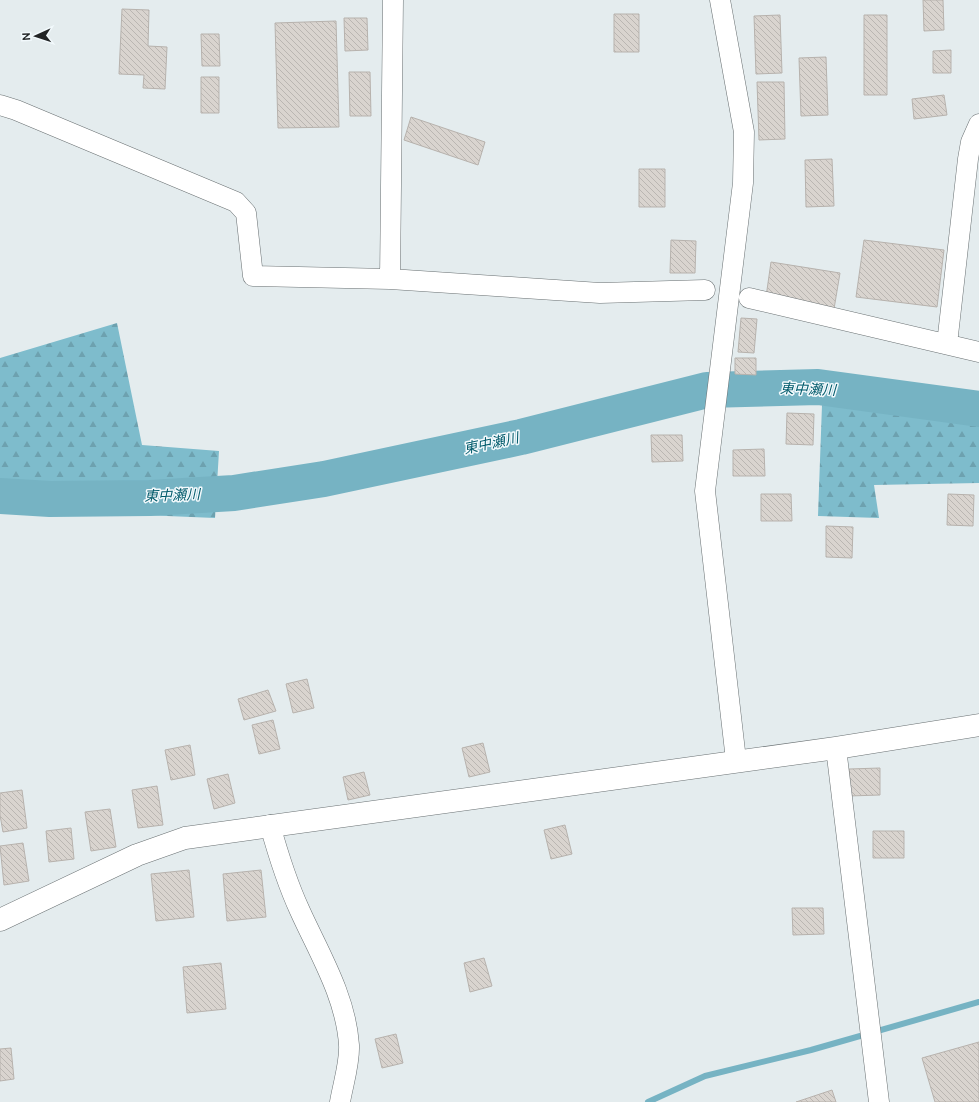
<svg xmlns="http://www.w3.org/2000/svg" width="979" height="1102" font-family="Ubuntu,'Noto Sans JP',sans-serif">
<style>
.forest{fill:url(#forest-firs)}
.lines{fill:none;stroke-linecap:round;stroke-linejoin:round}
.stream{stroke:#76b3c3;stroke-width:6}
.river{stroke:#76b3c3;stroke-width:36}
.building{fill:url(#building-back-hatch);stroke:#b7b2ad}
.minor-casing{stroke:#697072;stroke-width:21}
.tertiary-casing{stroke:#697072;stroke-width:23}
.minor{stroke:#fff;stroke-width:20}
.tertiary{stroke:#fff;stroke-width:22}
.labels{text-anchor:middle;dominant-baseline:central;stroke-width:3;stroke-linejoin:round;paint-order:stroke}
.water-label{font-size:14px;font-style:italic;fill:#005a6b;stroke:#f2f9fc}
</style>
<defs>
<pattern id="forest-firs" width="22" height="20" patternUnits="userSpaceOnUse"><rect width="22" height="20" fill="#7ebccc"/><path d="M5 1l3.5 6h-7zM16 11l3.5 6h-7z" fill="#6da1af"/></pattern>
<pattern id="building-back-hatch" width="6" height="6" patternUnits="userSpaceOnUse"><rect width="6" height="6" fill="#d9d4cf"/><path d="M-1 5l2 2M0 0l6 6M5-1l2 2" fill="none" stroke="#bab6b2"/></pattern>
</defs>
<rect width="100%" height="100%" fill="#e4ecee"/>
<path class="forest" d="M 117,323 L 142,445 L 219,451 L 215,518 L 0,509 L 0,358 Z
M 822,405 L 979,418 L 979,483 L 874,485 L 879,518 L 818,516 Z"/>
<g class="lines">
<path class="stream" d="M 648,1102 L 705,1076 L 811,1050 L 979,1002"/>
<path class="river" d="M 0,496 L 50,499 L 150,498 L 234,493 L 324,479 L 521,437 L 707,390 L 818,387 L 979,409"/>
</g>
<path class="building" d="M 923,0 L 943,0 L 944,30 L 924,31 Z
M 122,9 L 149,10 L 148,46 L 167,47 L 165,89 L 143,88 L 144,75 L 119,74 Z
M 614,14 L 639,14 L 639,52 L 614,52 Z
M 780,15 L 782,73 L 756,74 L 754,16 Z
M 864,15 L 887,15 L 887,95 L 864,95 Z
M 344,18 L 367,18 L 368,50 L 345,51 Z
M 336,21 L 339,127 L 278,128 L 275,23 Z
M 201,34 L 219,34 L 220,66 L 202,66 Z
M 951,50 L 951,73 L 933,73 L 933,51 Z
M 826,57 L 828,115 L 801,116 L 799,58 Z
M 349,72 L 370,72 L 371,116 L 350,116 Z
M 201,77 L 219,77 L 219,113 L 201,113 Z
M 757,82 L 784,82 L 785,139 L 759,140 Z
M 944,95 L 947,115 L 914,119 L 912,99 Z
M 411,117 L 485,142 L 478,165 L 404,140 Z
M 832,159 L 834,206 L 806,207 L 805,160 Z
M 639,169 L 665,169 L 665,207 L 639,207 Z
M 671,240 L 696,241 L 695,273 L 670,273 Z
M 864,240 L 944,250 L 937,307 L 856,297 Z
M 771,262 L 840,273 L 834,309 L 766,297 Z
M 741,318 L 757,319 L 754,353 L 738,352 Z
M 735,358 L 756,358 L 756,375 L 735,374 Z
M 787,413 L 814,414 L 813,445 L 786,444 Z
M 651,435 L 682,435 L 683,461 L 652,462 Z
M 764,449 L 765,476 L 733,476 L 733,450 Z
M 761,494 L 791,494 L 792,521 L 761,521 Z
M 948,494 L 974,495 L 973,526 L 947,525 Z
M 826,526 L 853,527 L 852,558 L 826,557 Z
M 307,679 L 314,708 L 293,713 L 286,684 Z
M 268,690 L 276,711 L 244,720 L 238,699 Z
M 273,720 L 280,749 L 259,754 L 252,725 Z
M 483,743 L 490,772 L 469,777 L 462,748 Z
M 190,745 L 195,775 L 171,780 L 165,750 Z
M 880,768 L 880,795 L 849,796 L 849,769 Z
M 364,772 L 370,795 L 348,800 L 343,777 Z
M 228,774 L 235,803 L 214,809 L 207,779 Z
M 157,786 L 163,825 L 138,828 L 132,790 Z
M 22,790 L 27,828 L 3,832 L 0,815 L 0,793 Z
M 110,809 L 116,847 L 91,851 L 85,812 Z
M 565,825 L 572,854 L 551,859 L 544,830 Z
M 71,828 L 74,859 L 49,862 L 46,831 Z
M 873,831 L 904,831 L 904,858 L 873,858 Z
M 23,843 L 29,881 L 4,885 L 0,846 Z
M 189,870 L 194,917 L 156,921 L 151,874 Z
M 261,870 L 266,917 L 227,921 L 223,874 Z
M 792,908 L 823,908 L 824,934 L 793,935 Z
M 484,958 L 492,986 L 470,992 L 464,963 Z
M 221,963 L 226,1009 L 187,1013 L 183,967 Z
M 396,1034 L 403,1063 L 382,1068 L 375,1039 Z
M 979,1042 L 979,1102 L 935,1102 L 922,1058 Z
M 11,1048 L 14,1079 L 0,1081 L 0,1049 Z
M 832,1090 L 836,1102 L 796,1102 Z"/>
<g class="lines">
<defs>
<path id="minor" d="M 393,0 L 390,279 L 600,293 L 705,290
M 720,0 L 744,132 L 743,183 L 705,491 L 736,760
M 0,105 L 16,110 L 236,202 L 246,213 L 253,276 L 390,279
M 749,298 L 979,352
M 947,344 L 968,159 L 971,142 L 979,124
M 836,748 L 879,1102
M 270,825 C 278,854 287,883 300,911 C 319,953 346,997 349,1045 C 350,1063 343,1084 340,1102"/>
<path id="tertiary" d="M 0,920 L 137,855 L 185,838 L 836,748 L 979,725"/>
</defs>
<use href="#minor" class="minor-casing"/>
<use href="#tertiary" class="tertiary-casing"/>
<use href="#minor" class="minor"/>
<use href="#tertiary" class="tertiary"/>
</g>
<g class="labels">
<g class="water-label">
<text transform="translate(808 389) rotate(2)">東中瀬川</text>
<text transform="translate(491 443) rotate(-12)">東中瀬川</text>
<text transform="translate(172 495) rotate(-2)">東中瀬川</text>
</g>
</g>
<g transform="translate(36 36) rotate(267)" stroke="#f2f9fc" stroke-width="3" paint-order="stroke">
<path d="M0-3L7 15L0 10L-7 15Z" fill="#222526"/>
<text y="-6" font-size="11" font-weight="bold" text-anchor="middle" fill="#222526">N</text>
</g>
</svg>
